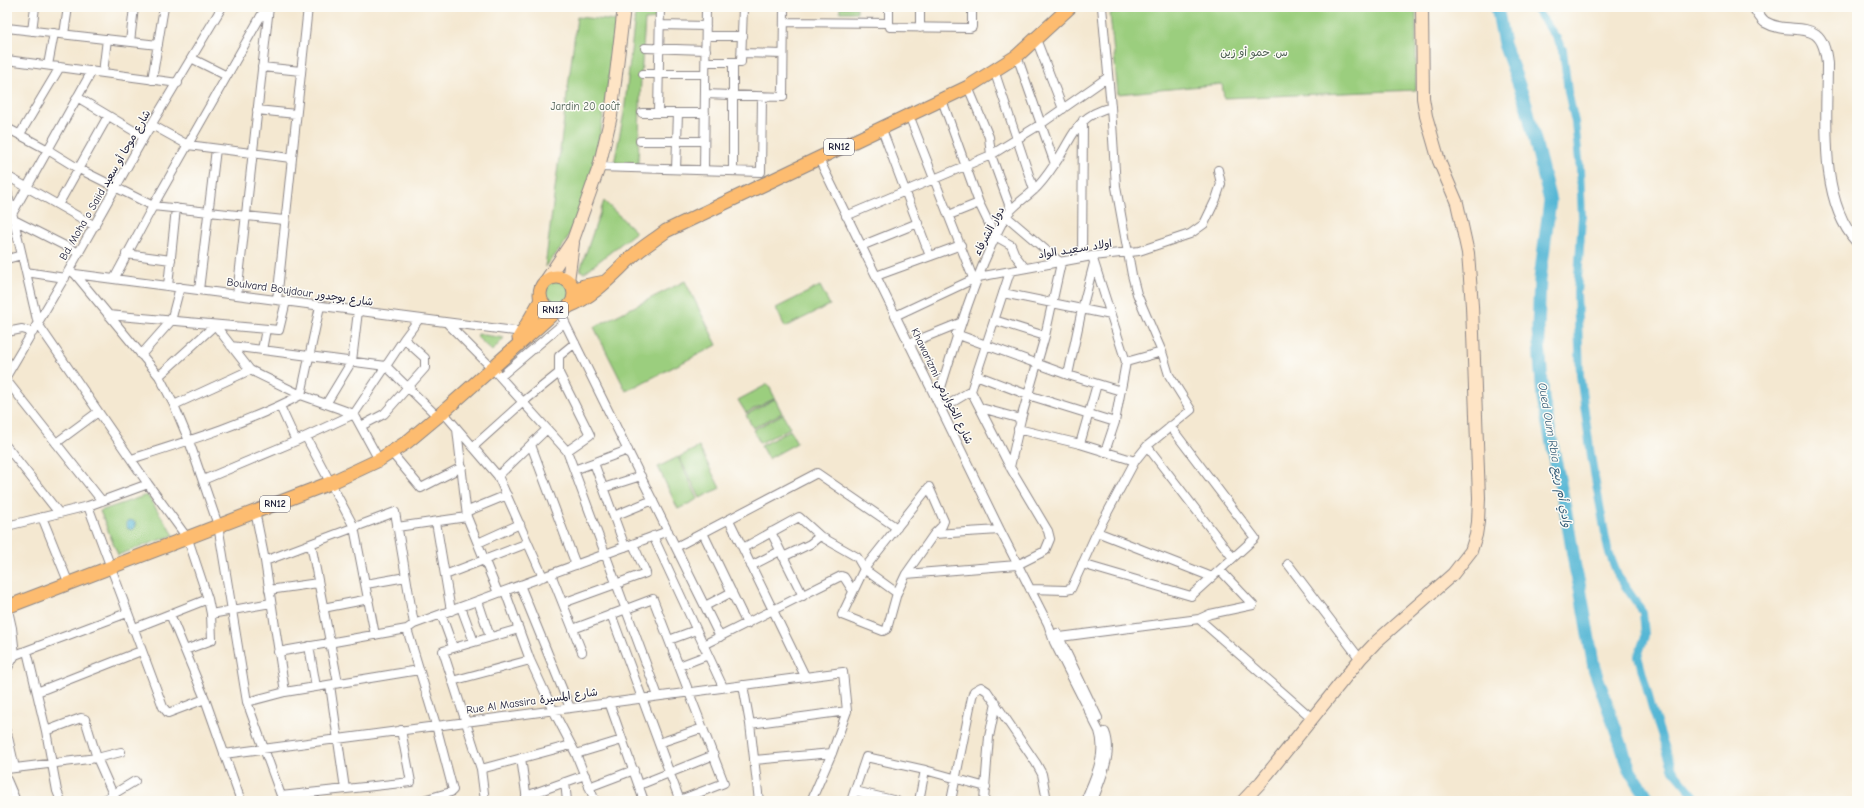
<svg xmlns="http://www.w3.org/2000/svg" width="1864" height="808" font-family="'Comic Neue','Playpen Sans Arabic',sans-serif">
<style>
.green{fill:#9bce7e;stroke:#5e785c}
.water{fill:#56b7d5;stroke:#3c6c88}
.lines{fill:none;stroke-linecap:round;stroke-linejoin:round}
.canal{stroke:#56b7d5;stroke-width:8}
.river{stroke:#56b7d5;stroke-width:13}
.minor-casing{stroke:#8b8586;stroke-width:10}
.tertiary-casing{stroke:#8b8586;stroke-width:12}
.secondary-casing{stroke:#8b8586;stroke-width:14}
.primary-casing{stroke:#8b8586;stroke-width:15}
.minor{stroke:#fff;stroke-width:8}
.tertiary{stroke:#fff;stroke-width:10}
.secondary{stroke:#fee4c5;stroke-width:12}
.primary{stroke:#fdbc6f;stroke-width:13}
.labels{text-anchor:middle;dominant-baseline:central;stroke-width:3;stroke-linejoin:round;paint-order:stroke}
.shield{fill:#fdfcf7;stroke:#646373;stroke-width:1}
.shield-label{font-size:10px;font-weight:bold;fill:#22223b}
.park-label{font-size:11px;fill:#4c5e52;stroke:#fdfcf7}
.street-label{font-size:11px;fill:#22223b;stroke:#fdfcf7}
.water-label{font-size:12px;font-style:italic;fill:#375e79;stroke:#fdfcf7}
</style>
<rect width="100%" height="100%" fill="#fdfcf7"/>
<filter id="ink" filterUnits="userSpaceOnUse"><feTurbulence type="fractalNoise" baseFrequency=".025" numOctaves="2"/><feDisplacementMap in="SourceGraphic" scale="8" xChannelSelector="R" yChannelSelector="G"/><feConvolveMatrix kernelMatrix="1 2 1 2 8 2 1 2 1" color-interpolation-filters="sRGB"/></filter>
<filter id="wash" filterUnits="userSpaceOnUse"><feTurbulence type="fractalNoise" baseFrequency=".012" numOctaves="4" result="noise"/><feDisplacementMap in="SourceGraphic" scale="16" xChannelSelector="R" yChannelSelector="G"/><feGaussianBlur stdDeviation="0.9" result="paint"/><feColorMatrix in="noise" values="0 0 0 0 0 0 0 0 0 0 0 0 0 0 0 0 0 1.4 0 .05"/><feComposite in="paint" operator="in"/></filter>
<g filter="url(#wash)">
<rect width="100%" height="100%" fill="#f4e8d1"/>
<path class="green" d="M 636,7 L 660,7 L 659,19 L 645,20 L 641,77 L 638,165 L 614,164 L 624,113 Z
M 840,7 L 857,7 L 857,12 L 840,12 Z
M 1121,7 L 1416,7 L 1416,90 L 1224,98 L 1222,84 L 1118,94 L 1110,14 Z
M 577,17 L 616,21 C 607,93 600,169 569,235 C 564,247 553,257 545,267 Z
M 604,201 L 636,232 L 584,273 L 580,270 Z
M544 293a13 13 0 1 1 26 0a13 13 0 1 1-26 0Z
M 685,281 L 717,345 L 626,391 L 594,327 Z
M 820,286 L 830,305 L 785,327 L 776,308 Z
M 478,334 L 504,338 L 492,351 L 477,337 Z
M 768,384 L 775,398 L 746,413 L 738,400 Z
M 775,399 L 782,413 L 753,428 L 746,415 Z
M 783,414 L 790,428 L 760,443 L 753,430 Z
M 790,430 L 797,443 L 768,459 L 761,446 Z
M 699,447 L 720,488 L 700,498 L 679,457 Z
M 678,457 L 698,499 L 678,509 L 658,467 Z
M 147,495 L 174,535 L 118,555 L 100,511 Z"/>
<path class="water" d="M126.5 525a4.5 4.5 0 1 1 9 0a4.5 4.5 0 1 1-9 0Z"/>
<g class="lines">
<path class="canal" d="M 1534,7 L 1556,37 L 1563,50 L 1568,92 L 1575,122 L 1580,170 L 1582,217 L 1577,293 L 1580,375 L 1591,456 L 1608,550 L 1618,576 L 1643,612 L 1645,636 L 1638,656 L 1652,708 L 1673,770 L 1699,801"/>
<path class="river" d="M 1497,7 L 1504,44 L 1526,104 L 1550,201 L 1540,279 L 1538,329 L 1543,399 L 1566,513 L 1575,567 L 1580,588 L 1594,668 L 1630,770 L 1650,801"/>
</g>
</g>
<g filter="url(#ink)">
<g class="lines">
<defs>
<path id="minor" d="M 784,22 L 889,23 L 890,27 L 970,28 L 972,27 L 972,7
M 889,23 L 889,7
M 660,25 L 706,26
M 7,28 L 158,45
M 920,28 L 920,7
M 32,31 L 35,7
M 64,34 L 68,7
M 706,36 L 743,36
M 1036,39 L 1063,109
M 130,42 L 134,7
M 645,48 L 706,50
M 742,53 L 783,54
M 1017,56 L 1055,164
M 193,59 L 227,76
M 7,60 L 178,83
M 706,62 L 741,62 L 743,7
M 733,63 L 733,171
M 48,65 L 54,33
M 262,67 L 301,71
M 994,70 L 1034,190
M 103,73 L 107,39
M 643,74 L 705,74
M 152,80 L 164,7
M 968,87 L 989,137 L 991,155 L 1011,210
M 705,94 L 783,97 L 784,7
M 77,97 L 144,137
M 942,100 L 979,203 L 995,236 L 1011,245 L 1015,255 L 1025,268
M 257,110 L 296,114
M 642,113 L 705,113
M 658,113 L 660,7
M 909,115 L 973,278
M 152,125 L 188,145 L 291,158
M 881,127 L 930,256
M 7,128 L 48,150 L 79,169 L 153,206 L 284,220
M 20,134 L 60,67
M 640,141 L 704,141
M 818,157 L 1000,530 L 1048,624 L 1054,642 L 1099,731 C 1107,755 1094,779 1085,801
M 599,167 L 761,172 L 762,96
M 676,169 L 678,113
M 704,170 L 706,7
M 7,176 L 95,226
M 7,191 L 38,324 L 148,484 L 188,539 L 208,599 L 211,614
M 58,205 L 108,116
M 12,214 L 92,71
M 949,215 L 979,203
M 846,216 L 991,155 L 1041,124 L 1108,77
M 1006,216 L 1061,263 L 1045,336 L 1021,419 L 1010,467
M 14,220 L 79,253
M 861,246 L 918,223
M 126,254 L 171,260
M 1092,256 L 1126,362 L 1115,422 L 1105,452
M 1082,258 L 1083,120
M 7,259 L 22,255
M 69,270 L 75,274 L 159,376 L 174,405 L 189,441 L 218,525 L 247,702 L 283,801
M 26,272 L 65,278
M 75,274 L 522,332
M 876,276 L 961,245
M 114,279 L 153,206 L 266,7
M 168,286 L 176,208
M 199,290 L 216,149
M 1003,293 L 1111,315
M 237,295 L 269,7
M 277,300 L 308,7
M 559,311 L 720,637
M 108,315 L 279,330 L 286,301
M 895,316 L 978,277 L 1092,256 L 1139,251 L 1190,234 L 1204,224 L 1216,199 L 1221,184 L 1218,170
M 994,320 L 1045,336
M 447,323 L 492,368 L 567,451 L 658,696
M 7,332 L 22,329 L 33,332
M 956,334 L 1068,375 L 1121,391
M 908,344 L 960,323
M 231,346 L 386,366 L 438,417
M 262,350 L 266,329
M 141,355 L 171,321 L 180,287
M 1126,362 L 1162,352
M 559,373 L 590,435 L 567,451
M 7,375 L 69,270 L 144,137 L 222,7
M 976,375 L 1028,395 L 1115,422
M 1068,375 L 1082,309 L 1094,263
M 159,376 L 215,325 L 250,370 L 301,395 L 354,414 L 379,460
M 500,377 L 565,322
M 7,381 L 102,501
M 971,391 L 1010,467 L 1048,531 L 1050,539 L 1045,551 L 1017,565 L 906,574 L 934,534 L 1000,530
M 937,401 C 951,354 965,308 984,262 C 991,247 997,230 1006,216 C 1013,206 1024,199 1033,191 C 1041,184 1048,174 1054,165 C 1074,138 1073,117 1111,107
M 326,404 L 352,361 L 358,311
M 174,405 L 250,370
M 280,406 L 296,441
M 981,408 L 1021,419
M 941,409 L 971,391 L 1010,272
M 443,412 L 498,476 L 543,577
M 361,426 L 384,414 L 425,368 L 425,358 L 404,339
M 457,429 L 467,517 L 498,593
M 1018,429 L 1080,444 L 1135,461
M 306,437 L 354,527 L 375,635
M 56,443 L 98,412
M 1080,444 L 1097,384
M 531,445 L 576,565
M 1147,446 L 1233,558
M 7,447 L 59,513
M 473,447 L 523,402 L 559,373 L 559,356 L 575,343
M 391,452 L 421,488 L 462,467
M 131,459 C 188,441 247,423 301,395 L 320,306
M 594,463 L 625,547
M 574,470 L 628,450
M 498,476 L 547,429
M 203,480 L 296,441 L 354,414 L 404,339 L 419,319
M 603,488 L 641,476
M 88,506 L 163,707 L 168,713 L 205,699
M 255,511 L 265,561 L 285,692
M 468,511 L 507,495
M 614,516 L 653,500
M 42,517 L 69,584
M 729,520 L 805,676
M 436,522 L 451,611
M 7,526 L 88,506 L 148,484
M 397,527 L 467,517
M 771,532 L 803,596
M 1097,532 L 1212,577
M 703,533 L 747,624
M 653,536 L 723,687
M 478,543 L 520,524
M 311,544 L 338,683
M 676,547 L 817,473 L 897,528
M 743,548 L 799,517 L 820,536
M 783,557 L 810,544 L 820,536 L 857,557 L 864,569 L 842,615 L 883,631 L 887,629 L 897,593
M 265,561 L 395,512 L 414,624
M 1082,564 L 1191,596 L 1255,538 L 1170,426
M 1288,564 L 1360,659
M 751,566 L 780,551
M 551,574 L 582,652
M 906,574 L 897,593 L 864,569 L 929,487 L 944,521 L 942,526 L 934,534
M 445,575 L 528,543
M 366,584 L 406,577
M 520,585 L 570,708
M 1030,589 L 1066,590 L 1071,589 L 1097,532 L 1135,461 L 1147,446 L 1191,410 L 1169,375 L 1162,352 L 1137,294 L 1132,275 L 1116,187 L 1111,107 L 1102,7
M 269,590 L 318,583
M 505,591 L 530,660 L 553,710 L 576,754 L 595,801
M 478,601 L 490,637
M 563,603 L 646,573 L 633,544
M 7,606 L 12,628 L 15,655
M 705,606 L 732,592
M 461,607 L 474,642
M 323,608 L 369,599
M 170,614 L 205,699 L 241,801
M 441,614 L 453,647
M 611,614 L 680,801
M 1199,619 L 1313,719
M 132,629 L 208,599
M 407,629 L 436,725 L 453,790 L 451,792 L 420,801
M 573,629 L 653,599 L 724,783 L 680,800
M 1057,633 L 1098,718
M 669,640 L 696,630
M 1054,642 L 1060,637 L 1199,619 L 1210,614 L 1253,605 L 1220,570
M 703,645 L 841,576 L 844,577 L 853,591
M 309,646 L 316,687
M 185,650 L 212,640 L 211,614 L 271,603
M 27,651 L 46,731 L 57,791 L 61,801
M 278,652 L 407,629 L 414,624 L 668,531
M 679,666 L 708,655
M 7,669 L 15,655 L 127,613
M 452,681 L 530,660
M 330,685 L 345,789
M 743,685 L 750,724 L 759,801
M 37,692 L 141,651
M 247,702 L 285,692 L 419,670
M 609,702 L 644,801
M 750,724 L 847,711
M 46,731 L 81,718 L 85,719 L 97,758 L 116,801
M 7,733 L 15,768
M 659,743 L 703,728
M 224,754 L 843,672 L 847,711 L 832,753 L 811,801
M 576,754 L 622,740
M 521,758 L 527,800
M 754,760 L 832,753
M 7,769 L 97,758 L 121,752
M 481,769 L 571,745
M 7,780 L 16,801
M 565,782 L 567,801
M 639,785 L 714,755
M 589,787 L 634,770
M 855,791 L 897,801
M 281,796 L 411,782 L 401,730
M 526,796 L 585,775
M 102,801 L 135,781
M 485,801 L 481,769 L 443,651 L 519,629
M 851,801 L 866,757 L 925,770 L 986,787
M 919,801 L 925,770
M 951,801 L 972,697 L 974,691 L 981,687 L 987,691 L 1036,763 L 1042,774 L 1047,801
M 984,801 L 989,737 L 996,703
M 1093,801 C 1100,780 1114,754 1105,732"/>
<path id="tertiary" d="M 1754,7 C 1757,12 1760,18 1765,22 C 1792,38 1823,13 1827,64 C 1827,117 1818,200 1857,242"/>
<path id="secondary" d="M 547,279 L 573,240 L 599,167 L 611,116 L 624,7
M 568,281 L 573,243
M 1243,801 L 1261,782 L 1360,659 L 1377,641 L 1453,574 L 1471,551 L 1476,535 L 1478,522 L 1479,498 L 1472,306 L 1468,253 L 1457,203 L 1439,161 L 1426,116 L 1423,98 L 1422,7"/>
<path id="primary" d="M540 294a17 17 0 1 1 34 0a17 17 0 1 1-34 0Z
M 574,290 L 584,286 L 605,282
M 569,306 C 596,295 613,274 634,255 C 644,246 656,239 666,231 L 968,87 L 1017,56 L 1070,7
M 519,338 L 541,300
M 7,607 L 330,483 L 379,460 L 407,442 L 443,412 L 556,311"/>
</defs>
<use href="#minor" class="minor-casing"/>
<use href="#tertiary" class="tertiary-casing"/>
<use href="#secondary" class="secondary-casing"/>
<use href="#primary" class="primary-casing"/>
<use href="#minor" class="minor"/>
<use href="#tertiary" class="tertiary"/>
<use href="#secondary" class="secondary"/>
<use href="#primary" class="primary"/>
</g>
</g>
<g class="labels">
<g class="shield">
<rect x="824" y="139" width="30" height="16" rx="3"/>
<rect x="538" y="302" width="30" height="16" rx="3"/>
<rect x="260" y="496" width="30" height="16" rx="3"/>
</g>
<g class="shield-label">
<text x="839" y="147">RN12</text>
<text x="553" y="310">RN12</text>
<text x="275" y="504">RN12</text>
</g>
<g class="park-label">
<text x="1254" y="52">س. حمو أو زين</text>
<text x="585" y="106">Jardin 20 août</text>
</g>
<g class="street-label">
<text transform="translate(105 185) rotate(-60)">Bd. Moha o Saiid شارع موحا أو سعيد</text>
<text transform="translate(989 231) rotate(-62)">دوار الشرفاء</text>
<text transform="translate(1075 249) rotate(-9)">اولاد سـعيـد الواد</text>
<text transform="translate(300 292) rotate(8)">Boulvard Boujdour شارع بوجدور</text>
<text transform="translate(942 386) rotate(64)">Khawarizmi شارع الخوارزمي</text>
<text transform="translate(532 701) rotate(-8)">Rue Al Massira شارع المسيرة</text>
</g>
<g class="water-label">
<text transform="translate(1555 455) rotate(80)">Oued Oum Rbia وادي أم ربيع</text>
</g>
</g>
<rect width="1864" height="808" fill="none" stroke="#fdfcf7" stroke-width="24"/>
</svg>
